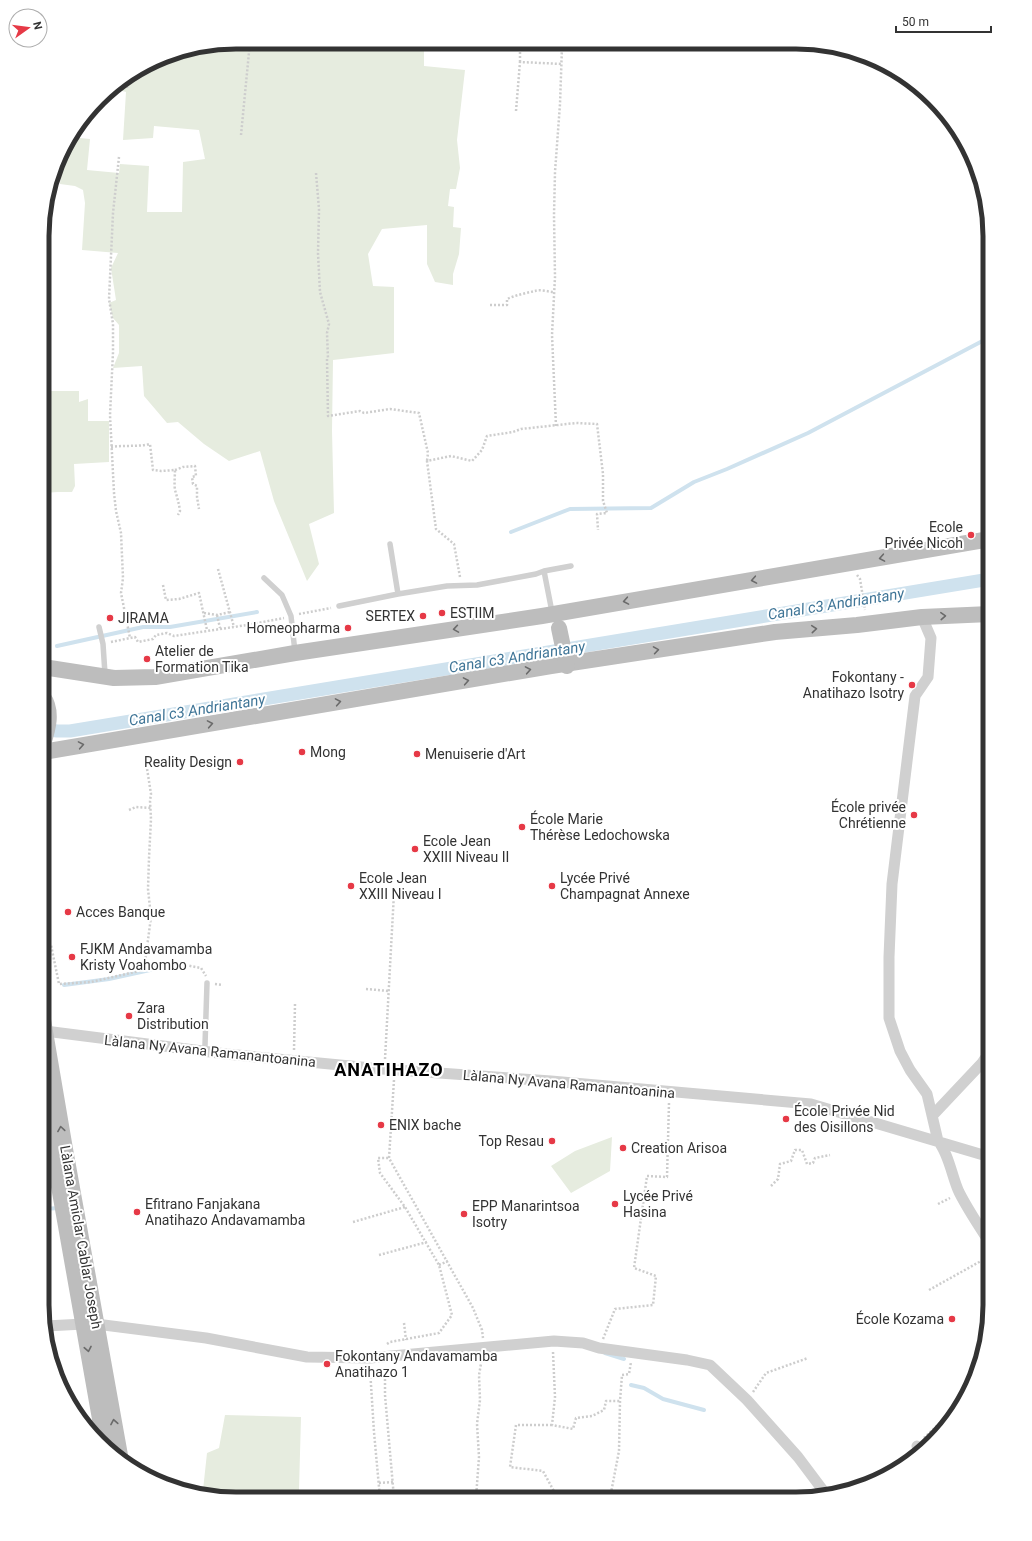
<svg xmlns="http://www.w3.org/2000/svg" width="1032" height="1541" font-family="Roboto,sans-serif">
<style>
.green{fill:#e6ecdf}
.lines{fill:none;stroke-linecap:round;stroke-linejoin:round}
.stream{stroke:#cfe2ee;stroke-width:4}
.canal{stroke:#cfe2ee;stroke-width:13}
.path{stroke:#cdcdcd;stroke-width:2.5;stroke-dasharray:2 2;stroke-linecap:butt}
.lane{stroke:#d0d0d0;stroke-width:5.5}
.street{stroke:#d0d0d0;stroke-width:11}
.secondary{stroke:#bdbdbd;stroke-width:16}
.secondary-bridge{stroke:#bdbdbd;stroke-width:16}
.oneway{stroke:#6a6a6a}
.poi-dot{fill:#e63946;stroke:#fff;stroke-width:1.5}
.labels{text-anchor:middle;dominant-baseline:central;stroke-width:4;stroke-linejoin:round;paint-order:stroke}
.poi-label{font-size:14px;fill:#333;stroke:#fff;text-anchor:start}
.street-label{font-size:14px;fill:#333;stroke:#fff}
.water-label{font-size:15px;font-style:italic;fill:#3f7597;stroke:#fff}
.district-label{font-size:18px;font-weight:bold;letter-spacing:1px;fill:#000;stroke:#fff}
.rim{fill:none;stroke:#333;stroke-width:5}
</style>
<rect width="100%" height="100%" fill="#fff"/>
<path class="green" d="M 236,42 L 424,43 L 424,66 L 465,70 L 457,140 L 460,168 L 456,189 L 450,189 L 448,206 L 454,207 L 453,227 L 461,228 L 459,254 L 453,274 L 453,285 L 435,282 L 427,264 L 427,225 L 382,229 L 368,254 L 373,286 L 394,287 L 394,353 L 333,360 L 332,431 L 334,513 L 309,524 L 319,564 L 307,581 L 274,501 L 260,451 L 229,461 L 204,444 L 178,422 L 167,423 L 144,396 L 142,366 L 113,368 L 119,353 L 119,325 L 113,318 L 109,303 L 116,300 L 111,268 L 118,253 L 82,250 L 85,203 L 83,190 L 75,186 L 60,184 C 62,170 61,148 70,137 L 90,139 L 87,170 L 119,173 L 120,164 L 149,166 L 147,212 L 182,212 L 183,162 L 205,159 L 199,130 L 154,126 L 153,138 L 123,140 L 126,92 L 111,88 L 173,52 Z
M 44,321 L 45,321 L 44,391 L 79,391 L 79,402 L 88,399 L 88,421 L 109,421 L 109,462 L 74,464 L 75,486 L 72,492 L 58,492 L 43,493 Z
M 612,1137 L 610,1171 L 571,1193 L 551,1166 L 575,1151 Z
M 225,1415 L 301,1417 L 299,1490 L 203,1490 L 207,1453 L 219,1448 Z"/>
<g class="lines">
<path class="stream" d="M 511,532 L 570,509 L 651,508 L 694,482 L 727,469 L 808,433 L 990,337
M 57,646 L 143,627 L 170,627 L 257,612
M 64,985 L 109,979 L 150,970
M 42,1209 L 60,1208
M 605,1353 L 624,1359
M 414,1359 L 445,1356
M 631,1385 L 644,1388 L 663,1399 L 704,1410
M 908,1462 L 925,1445 L 951,1421"/>
<path class="canal" d="M 43,729 L 57,731 L 70,731 L 990,579"/>
<path class="path" d="M 516,43 L 517,49 L 520,49 L 520,62
M 127,88 L 128,78
M 516,111 L 520,62 L 562,64
M 241,135 L 250,42
M 119,157 L 113,213 L 109,299 L 113,324 L 113,352 L 110,415 L 114,493 L 116,511 L 121,533 L 123,578 L 121,593 L 130,638
M 316,173 L 319,209 L 318,253 L 320,292 L 329,324 L 327,333 L 328,359
M 490,305 L 507,305 L 507,299 C 516,295 526,293 535,291 C 540,289 549,292 554,292
M 327,359 L 328,416 L 360,411 L 364,413 L 390,409 L 419,413 L 428,453 L 427,461
M 556,426 L 552,335 L 555,277 L 554,215 L 555,172 L 560,104 L 562,47 L 565,43
M 111,447 C 124,445 137,447 150,444 L 153,470 L 161,471 L 175,470 C 175,476 174,483 175,490 C 177,497 179,503 180,511 L 178,515
M 175,470 L 183,467 L 195,466 L 196,476 L 192,477 L 193,484 L 197,486 L 197,497 L 199,509
M 218,569 L 234,627
M 857,575 L 860,579 L 865,610
M 460,577 L 454,544 L 436,529 L 427,461 L 451,456 L 472,461 L 482,450 L 487,436 L 513,432 L 521,429 L 576,423 L 597,424 L 603,474 L 603,501 L 607,513 L 597,514 L 598,530
M 163,585 L 166,600 L 179,599 L 199,593 L 207,630
M 204,613 L 217,615 L 230,612
M 299,614 L 331,608
M 217,615 L 220,628
M 46,616 L 46,636 L 48,655
M 111,642 L 135,637 L 138,642 L 153,639 L 156,635 L 167,633 L 174,636 L 247,625 L 284,618
M 129,810 L 136,807 L 151,808
M 43,937 L 51,945 L 59,984 L 91,982 L 174,963 L 201,968 L 206,976
M 144,970 L 151,917 L 148,889 L 149,858 L 151,819 L 150,801 L 151,794 L 146,762
M 215,984 L 223,985
M 366,989 L 389,991
M 294,1050 L 295,1004
M 385,1059 L 394,893
M 394,1080 L 389,1158 L 473,1308 L 482,1330 L 483,1338
M 771,1186 L 778,1179 L 780,1164 L 791,1161 L 795,1150 L 802,1150 L 807,1164 L 813,1163 L 815,1158 L 830,1155
M 938,1204 L 950,1198
M 42,1208 L 50,1207
M 353,1222 L 405,1207
M 379,1255 L 427,1242
M 439,1265 L 448,1261
M 929,1290 L 990,1256
M 404,1323 L 406,1340
M 603,1339 L 615,1309 L 653,1305 L 656,1276 L 634,1268 L 647,1176 L 667,1177 L 669,1103
M 387,1344 L 390,1342 L 439,1333 L 452,1315 L 439,1265 L 405,1207 L 380,1173 L 378,1158 L 389,1158
M 553,1352 L 555,1397 L 552,1425 L 573,1429 L 576,1418 L 592,1416 L 604,1410 L 606,1401 L 620,1401
M 385,1367 L 385,1395 L 394,1498
M 370,1369 L 374,1432 L 380,1498
M 753,1392 L 766,1373 L 808,1358
M 552,1425 L 516,1425 L 510,1467 L 543,1471 L 556,1495 L 577,1498
M 924,1438 L 963,1401
M 889,1474 L 909,1453
M 379,1483 L 393,1482
M 476,1498 L 479,1457 L 477,1424 L 480,1400 L 479,1375 L 482,1358
M 580,1498 L 582,1495 L 610,1498
M 610,1498 L 619,1451 L 620,1401 L 622,1375 L 629,1374 L 631,1362"/>
<path class="lane" d="M 390,544 L 398,594
M 544,571 L 552,612 L 550,613
M 264,578 L 282,595 L 291,616 L 295,652
M 339,606 L 398,594 L 447,586 L 477,585 L 536,574 L 544,571 L 571,566
M 99,627 L 103,644 L 105,674
M 205,1045 L 207,983"/>
<path class="street" d="M 922,617 L 931,638 L 928,677 L 915,696 L 892,884 L 889,957 L 889,1018 L 900,1051 L 910,1070 L 927,1094 L 938,1141 C 949,1154 952,1177 959,1192 C 968,1210 979,1226 990,1243
M 45,1031 L 226,1054 L 382,1069 L 551,1081 L 811,1104 L 990,1157
M 933,1115 L 982,1063 L 990,1051
M 96,1324 L 206,1338 L 307,1357 L 370,1358 L 554,1341 L 583,1343 L 599,1348 L 687,1360 L 710,1365 L 747,1400 L 798,1457 L 825,1493
M 46,1326 L 84,1324
M 917,1446 L 920,1453"/>
<path class="secondary" d="M 43,667 L 114,678 L 155,677 L 295,653 L 542,616 L 990,539
M 43,744 C 48,729 53,711 43,697
M 43,752 L 551,666 L 775,632 L 857,625 L 922,617 L 990,614
M 42,1014 L 65,1149 L 121,1461
M 42,1090 L 105,1447"/>
<path class="secondary-bridge" d="M 559,628 L 567,666"/>
</g>
<defs><path id="oneway-chevron" d="M-2-3.5L2.5 0L-2 3.5" fill="none" stroke-width="1.6" stroke-linecap="round" stroke-linejoin="round"/></defs>
<g class="oneway">
<use href="#oneway-chevron" transform="translate(882 558) rotate(170)"/>
<use href="#oneway-chevron" transform="translate(754 580) rotate(170)"/>
<use href="#oneway-chevron" transform="translate(626 601) rotate(170)"/>
<use href="#oneway-chevron" transform="translate(943 616) rotate(-3)"/>
<use href="#oneway-chevron" transform="translate(456 629) rotate(171)"/>
<use href="#oneway-chevron" transform="translate(814 629) rotate(-5)"/>
<use href="#oneway-chevron" transform="translate(656 650) rotate(-9)"/>
<use href="#oneway-chevron" transform="translate(528 670) rotate(-10)"/>
<use href="#oneway-chevron" transform="translate(466 681) rotate(-10)"/>
<use href="#oneway-chevron" transform="translate(338 702) rotate(-10)"/>
<use href="#oneway-chevron" transform="translate(210 724) rotate(-10)"/>
<use href="#oneway-chevron" transform="translate(81 745) rotate(-10)"/>
<use href="#oneway-chevron" transform="translate(61 1129) rotate(-99)"/>
<use href="#oneway-chevron" transform="translate(88 1349) rotate(79)"/>
<use href="#oneway-chevron" transform="translate(114 1422) rotate(-100)"/>
</g>
<g class="poi-dot">
<circle cx="971" cy="535" r="4"/>
<circle cx="442" cy="613" r="4"/>
<circle cx="423" cy="616" r="4"/>
<circle cx="110" cy="618" r="4"/>
<circle cx="348" cy="628" r="4"/>
<circle cx="147" cy="659" r="4"/>
<circle cx="912" cy="685" r="4"/>
<circle cx="302" cy="752" r="4"/>
<circle cx="417" cy="754" r="4"/>
<circle cx="240" cy="762" r="4"/>
<circle cx="914" cy="815" r="4"/>
<circle cx="522" cy="827" r="4"/>
<circle cx="415" cy="849" r="4"/>
<circle cx="351" cy="886" r="4"/>
<circle cx="552" cy="886" r="4"/>
<circle cx="68" cy="912" r="4"/>
<circle cx="72" cy="957" r="4"/>
<circle cx="129" cy="1016" r="4"/>
<circle cx="786" cy="1119" r="4"/>
<circle cx="381" cy="1125" r="4"/>
<circle cx="552" cy="1141" r="4"/>
<circle cx="623" cy="1148" r="4"/>
<circle cx="615" cy="1204" r="4"/>
<circle cx="137" cy="1212" r="4"/>
<circle cx="464" cy="1214" r="4"/>
<circle cx="952" cy="1319" r="4"/>
<circle cx="327" cy="1364" r="4"/>
</g>
<g class="labels">
<g class="poi-label">
<text x="963" y="527" text-anchor="end">Ecole<tspan x="963" dy="16">Privée Nicoh</tspan></text>
<text x="450" y="613">ESTIIM</text>
<text x="415" y="616" text-anchor="end">SERTEX</text>
<text x="118" y="618">JIRAMA</text>
<text x="340" y="628" text-anchor="end">Homeopharma</text>
<text x="155" y="651">Atelier de<tspan x="155" dy="16">Formation Tika</tspan></text>
<text x="904" y="677" text-anchor="end">Fokontany -<tspan x="904" dy="16">Anatihazo Isotry</tspan></text>
<text x="310" y="752">Mong</text>
<text x="425" y="754">Menuiserie d'Art</text>
<text x="232" y="762" text-anchor="end">Reality Design</text>
<text x="906" y="807" text-anchor="end">École privée<tspan x="906" dy="16">Chrétienne</tspan></text>
<text x="530" y="819">École Marie<tspan x="530" dy="16">Thérèse Ledochowska</tspan></text>
<text x="423" y="841">Ecole Jean<tspan x="423" dy="16">XXIII Niveau II</tspan></text>
<text x="359" y="878">Ecole Jean<tspan x="359" dy="16">XXIII Niveau I</tspan></text>
<text x="560" y="878">Lycée Privé<tspan x="560" dy="16">Champagnat Annexe</tspan></text>
<text x="76" y="912">Acces Banque</text>
<text x="80" y="949">FJKM Andavamamba<tspan x="80" dy="16">Kristy Voahombo</tspan></text>
<text x="137" y="1008">Zara<tspan x="137" dy="16">Distribution</tspan></text>
<text x="794" y="1111">École Privée Nid<tspan x="794" dy="16">des Oisillons</tspan></text>
<text x="389" y="1125">ENIX bache</text>
<text x="544" y="1141" text-anchor="end">Top Resau</text>
<text x="631" y="1148">Creation Arisoa</text>
<text x="623" y="1196">Lycée Privé<tspan x="623" dy="16">Hasina</tspan></text>
<text x="145" y="1204">Efitrano Fanjakana<tspan x="145" dy="16">Anatihazo Andavamamba</tspan></text>
<text x="472" y="1206">EPP Manarintsoa<tspan x="472" dy="16">Isotry</tspan></text>
<text x="944" y="1319" text-anchor="end">École Kozama</text>
<text x="335" y="1356">Fokontany Andavamamba<tspan x="335" dy="16">Anatihazo 1</tspan></text>
</g>
<g class="street-label">
<text transform="translate(210 1051) rotate(6)">Làlana Ny Avana Ramanantoanina</text>
<text transform="translate(569 1084) rotate(5)">Làlana Ny Avana Ramanantoanina</text>
<text transform="translate(81 1237) rotate(80)">Làlana Amiclar Cablar Joseph</text>
</g>
<g class="water-label">
<text transform="translate(836 604) rotate(-9)">Canal c3 Andriantany</text>
<text transform="translate(517 657) rotate(-9)">Canal c3 Andriantany</text>
<text transform="translate(197 710) rotate(-9)">Canal c3 Andriantany</text>
</g>
<g class="district-label">
<text x="389" y="1069">ANATIHAZO</text>
</g>
</g>
<path d="M0 0H1032V1541H0ZM236 49H796A187 187 0 0 1 983 236V1305A187 187 0 0 1 796 1492H236A187 187 0 0 1 49 1305V236A187 187 0 0 1 236 49Z" fill="#fff" fill-rule="evenodd"/>
<path class="rim" d="M236 49H796A187 187 0 0 1 983 236V1305A187 187 0 0 1 796 1492H236A187 187 0 0 1 49 1305V236A187 187 0 0 1 236 49Z"/>
<g transform="translate(28 28) rotate(76)"><circle r="19" fill="#ffffff" stroke="#adadad"/>
<path d="M0-3L7 15L0 10L-7 15Z" fill="#e63946"/>
<text y="-6" font-size="11" font-weight="bold" text-anchor="middle" fill="#333333">N</text>
</g>
<path d="M896 26v6h95v-6" fill="none" stroke="#333333" stroke-width="2"/>
<text x="902" y="26" font-size="12" fill="#333333" stroke="#ffffff" stroke-width="3" paint-order="stroke">50 m</text>
</svg>
